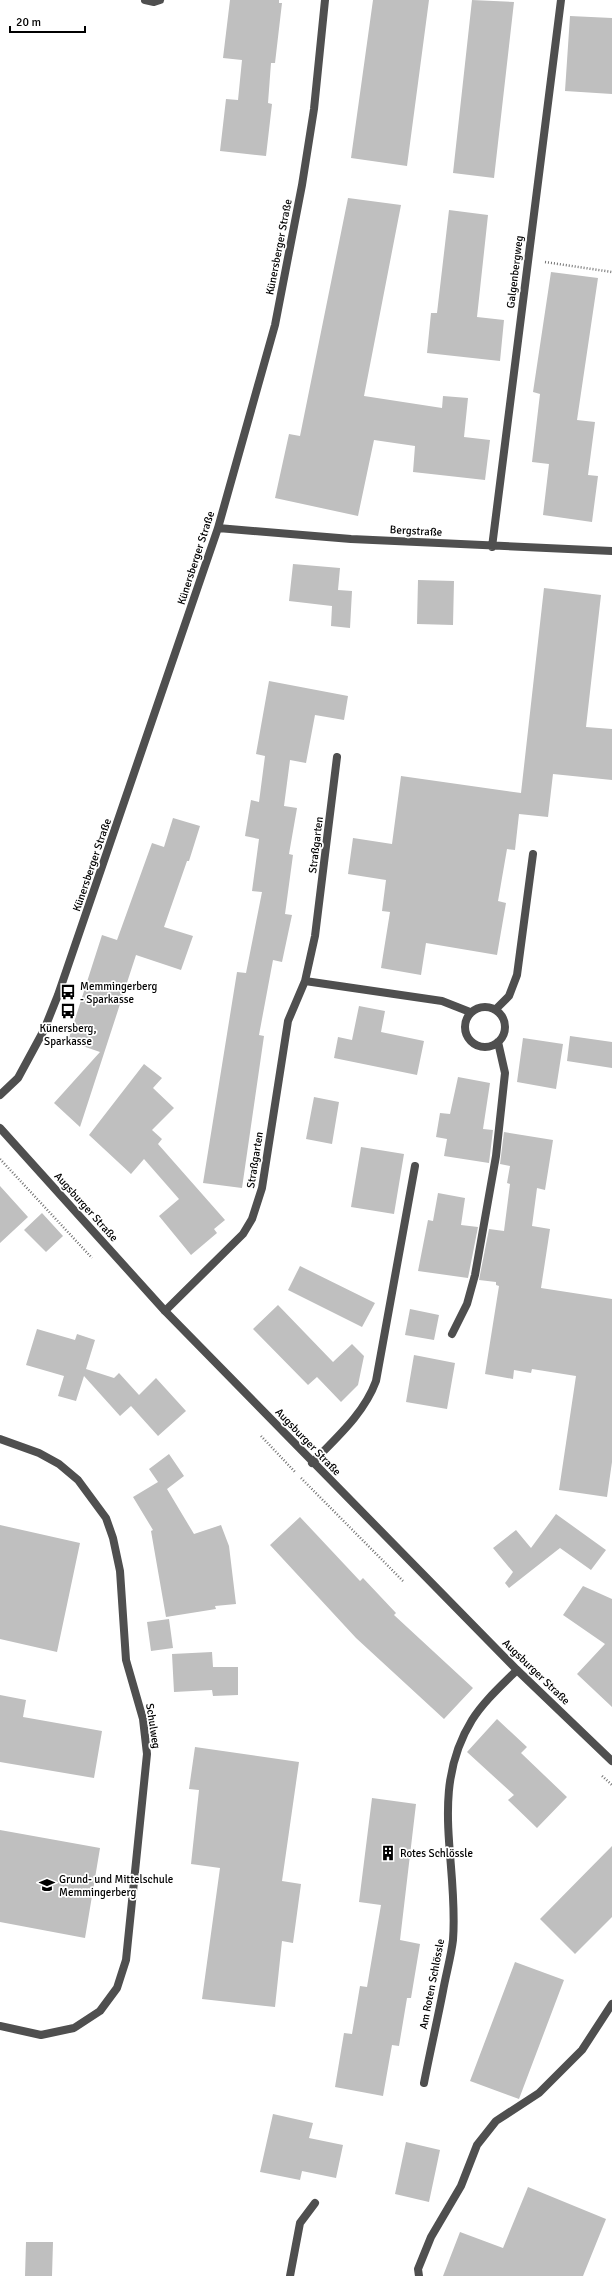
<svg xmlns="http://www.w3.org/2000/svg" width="612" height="2276" font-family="Signika,sans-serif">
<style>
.building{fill:#bfbfbf}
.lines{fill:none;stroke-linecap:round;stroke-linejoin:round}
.path{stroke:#717171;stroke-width:2.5;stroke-dasharray:1 2;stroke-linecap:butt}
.service{stroke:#4f4f4f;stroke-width:8}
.minor{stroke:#4f4f4f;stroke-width:8}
.tertiary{stroke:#4f4f4f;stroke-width:8}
.labels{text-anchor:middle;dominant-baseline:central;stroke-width:3.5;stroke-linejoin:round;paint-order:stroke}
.street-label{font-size:11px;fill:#000;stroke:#fff}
.poi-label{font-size:11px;fill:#000;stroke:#fff;text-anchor:start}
</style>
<rect width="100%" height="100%" fill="#fff"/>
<path class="building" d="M 230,0 L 279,0 L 279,3 L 282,3 L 275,63 L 271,63 L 268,103 L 272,104 L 266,156 L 220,151 L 226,99 L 238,100 L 242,60 L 223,58 Z
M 373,0 L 429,0 L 407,166 L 351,158 Z
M 472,0 L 514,2 L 494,178 L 453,173 Z
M 570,16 L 612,18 L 612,94 L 565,91 Z
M 348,198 L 401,205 L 364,396 L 442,408 L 443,396 L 468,398 L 464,437 L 490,440 L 485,480 L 413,472 L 415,446 L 374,440 L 358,516 L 275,498 L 289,434 L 300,436 Z
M 449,210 L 488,215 L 477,317 L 504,320 L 500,361 L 427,353 L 431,313 L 437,313 Z
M 551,272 L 598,278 L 577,420 L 595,422 L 588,475 L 598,476 L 592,522 L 543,515 L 549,464 L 532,462 L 540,394 L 533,392 Z
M 293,564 L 340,568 L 338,590 L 352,591 L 350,628 L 331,626 L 332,606 L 289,601 Z
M 418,580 L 454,581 L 453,625 L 417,624 Z
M 544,588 L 601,595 L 586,727 L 612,729 L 612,780 L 553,774 L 548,817 L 519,814 L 515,850 L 507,849 L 498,901 L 506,903 L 497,955 L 426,943 L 421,975 L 381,968 L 390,912 L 382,911 L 386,880 L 348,874 L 353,838 L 392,844 L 401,776 L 521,793 Z
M 269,681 L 348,696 L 344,720 L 315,715 L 306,763 L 290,760 L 284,806 L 297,808 L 289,854 L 293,855 L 285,914 L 292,915 L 282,962 L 273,960 L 259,1035 L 264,1036 L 242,1188 L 203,1183 L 237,972 L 246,973 L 262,892 L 252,891 L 259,839 L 245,836 L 251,800 L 259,802 L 265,756 L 256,754 Z
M 173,818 L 200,826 L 189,861 L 187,861 L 164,927 L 193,936 L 181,970 L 136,955 L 80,1127 L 54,1103 L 100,1052 L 68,1041 L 102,935 L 117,940 L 152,843 L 164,847 Z
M 359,1006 L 385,1011 L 381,1032 L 424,1041 L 417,1075 L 334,1058 L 338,1037 L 352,1040 Z
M 570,1036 L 612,1042 L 612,1068 L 567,1061 Z
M 523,1038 L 563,1044 L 556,1089 L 517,1082 Z
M 144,1064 L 162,1078 L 153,1088 L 174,1108 L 152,1130 L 162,1139 L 158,1144 L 225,1220 L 214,1229 L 217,1233 L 191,1255 L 159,1216 L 179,1199 L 144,1159 L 131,1174 L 89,1135 Z
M 458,1077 L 490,1083 L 483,1129 L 493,1130 L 489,1163 L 444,1156 L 447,1139 L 436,1137 L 440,1113 L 450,1114 Z
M 314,1097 L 339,1102 L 332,1144 L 306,1139 Z
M 504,1132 L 553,1140 L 545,1190 L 537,1188 L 532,1226 L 550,1229 L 541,1288 L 612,1299 L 612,1462 L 607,1497 L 559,1490 L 576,1376 L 532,1369 L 531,1373 L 514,1370 L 513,1379 L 485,1374 L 499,1286 L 496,1285 L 496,1282 L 479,1280 L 489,1229 L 504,1231 L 510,1184 L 507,1183 L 510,1166 L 500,1164 Z
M 361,1147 L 404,1154 L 394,1214 L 351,1207 Z
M 0,1186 L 28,1217 L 0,1243 Z
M 438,1193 L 465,1198 L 461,1225 L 478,1227 L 468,1278 L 418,1271 L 428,1220 L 433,1221 Z
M 42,1213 L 63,1236 L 46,1252 L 24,1230 Z
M 300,1266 L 375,1303 L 362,1327 L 288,1290 Z
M 278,1305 L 333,1362 L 352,1344 L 364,1356 L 358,1385 L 341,1402 L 317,1377 L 308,1385 L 253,1329 Z
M 410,1309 L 439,1315 L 434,1340 L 405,1335 Z
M 37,1329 L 75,1340 L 77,1334 L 95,1340 L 86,1369 L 114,1378 L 119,1373 L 139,1395 L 156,1378 L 186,1411 L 158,1436 L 131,1406 L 120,1416 L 84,1376 L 76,1401 L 58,1396 L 64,1376 L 26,1365 Z
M 414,1355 L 455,1363 L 447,1409 L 406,1402 Z
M 169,1454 L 184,1476 L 167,1489 L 194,1534 L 221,1525 L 229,1546 L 236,1604 L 215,1606 L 216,1609 L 166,1617 L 151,1531 L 153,1530 L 133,1497 L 158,1482 L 149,1469 Z
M 556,1514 L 606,1550 L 591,1570 L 560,1548 L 509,1588 L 505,1583 L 513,1572 L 493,1548 L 516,1530 L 531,1548 Z
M 300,1517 L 360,1581 L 363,1578 L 396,1613 L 394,1615 L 473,1688 L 444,1719 L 356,1638 L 270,1545 Z
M 0,1525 L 80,1543 L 57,1652 L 0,1639 Z
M 583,1586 L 612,1599 L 612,1707 L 577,1674 L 605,1644 L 563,1615 Z
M 169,1619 L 173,1648 L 151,1651 L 147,1622 Z
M 212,1652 L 213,1667 L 238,1667 L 238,1695 L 213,1696 L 212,1690 L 174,1692 L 172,1654 Z
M 0,1695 L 26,1700 L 23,1717 L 102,1731 L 94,1778 L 0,1762 Z
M 497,1719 L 527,1747 L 521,1753 L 567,1797 L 537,1828 L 508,1800 L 514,1795 L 467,1752 Z
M 195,1747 L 299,1762 L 282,1881 L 301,1884 L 293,1943 L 282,1941 L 275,2007 L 202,1999 L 220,1868 L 191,1864 L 199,1790 L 189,1789 Z
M 372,1798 L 416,1804 L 400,1940 L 420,1944 L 411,1998 L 407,1998 L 399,2046 L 392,2045 L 383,2096 L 335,2087 L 344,2033 L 352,2034 L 360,1986 L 367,1987 L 381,1905 L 359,1902 Z
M 0,1830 L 100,1848 L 85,1938 L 0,1922 Z
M 612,1846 L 612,1917 L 575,1954 L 540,1919 Z
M 515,1962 L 564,1980 L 519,2099 L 470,2081 Z
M 273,2114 L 313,2123 L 309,2138 L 343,2145 L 336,2178 L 302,2171 L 300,2180 L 260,2172 Z
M 406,2142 L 440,2150 L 429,2202 L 395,2194 Z
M 528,2187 L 606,2219 L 583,2276 L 443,2276 L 460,2232 L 503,2248 Z
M 26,2242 L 53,2242 L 52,2276 L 25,2276 Z"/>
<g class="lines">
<path class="path" d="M 545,262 L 612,272
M 0,1159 L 92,1258
M 261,1436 L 296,1473
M 301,1478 L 403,1581
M 602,1776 L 612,1785"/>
<path class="service" d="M 496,1009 L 509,996 L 517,975 L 533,854
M 312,1463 C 336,1438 364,1414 376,1381 L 415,1166
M 290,2276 L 300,2223 L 315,2203
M 419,2276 L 418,2269 L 431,2237 L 461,2186 L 477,2145 L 496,2121 L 539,2093 L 582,2050 L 612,2004"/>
<path class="minor" d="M 145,0 L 154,2 L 160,0
M 218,528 L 351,539 L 612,551
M 492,547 L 561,0
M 305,981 L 442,1001 L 470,1012
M465 1027a20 20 0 1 1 40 0a20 20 0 1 1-40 0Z
M 0,1095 L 18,1078 L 44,1030 L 58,995 L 218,528 L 275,325 L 302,185 L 314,109 L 325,0
M 165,1311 L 243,1234 L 252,1219 L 262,1188 L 288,1021 L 305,981 L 315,936 L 337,757
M 452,1334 L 467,1304 L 475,1275 L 496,1156 L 505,1073 L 498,1042
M 0,1439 L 39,1453 L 59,1464 L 78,1480 L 106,1518 L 113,1538 L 120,1571 L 126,1660 L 143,1719 L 147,1754 L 126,1960 L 117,1988 L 100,2011 L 74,2028 L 41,2035 L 0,2026
M 424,2083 C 430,2052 437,2022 443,1991 C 446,1974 451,1957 453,1940 C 459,1863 428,1791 472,1720 C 484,1701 501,1686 517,1670"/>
<path class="tertiary" d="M 0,1128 L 165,1311 L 517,1670 L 612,1761"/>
</g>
<defs>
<symbol id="bus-bare" viewBox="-9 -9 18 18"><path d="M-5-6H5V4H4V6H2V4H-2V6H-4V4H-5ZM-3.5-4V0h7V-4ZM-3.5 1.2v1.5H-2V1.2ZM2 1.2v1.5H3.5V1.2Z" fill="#000" stroke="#fff" stroke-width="2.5" paint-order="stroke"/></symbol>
<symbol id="building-bare" viewBox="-9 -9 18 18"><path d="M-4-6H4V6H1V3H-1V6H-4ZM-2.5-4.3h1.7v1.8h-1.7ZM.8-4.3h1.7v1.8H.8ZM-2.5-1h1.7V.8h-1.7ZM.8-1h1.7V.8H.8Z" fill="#000" stroke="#fff" stroke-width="2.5" paint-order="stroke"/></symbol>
<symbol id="school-bare" viewBox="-9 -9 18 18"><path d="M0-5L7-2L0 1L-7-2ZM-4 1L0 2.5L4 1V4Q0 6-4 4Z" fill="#000" stroke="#fff" stroke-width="2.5" paint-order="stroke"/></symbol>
</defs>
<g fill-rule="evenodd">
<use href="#bus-bare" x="57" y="981" width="22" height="22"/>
<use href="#bus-bare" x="57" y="1000" width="22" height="22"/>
<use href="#building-bare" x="377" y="1842" width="22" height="22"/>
<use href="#school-bare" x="36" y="1874" width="22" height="22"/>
</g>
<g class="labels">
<g class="street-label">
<text transform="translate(279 247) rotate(-79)">Künersberger Straße</text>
<text transform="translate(515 272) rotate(-83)">Galgenbergweg</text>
<text transform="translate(416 531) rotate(3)">Bergstraße</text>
<text transform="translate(196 558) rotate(-72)">Künersberger Straße</text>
<text transform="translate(316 845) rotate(-83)">Straßgarten</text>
<text transform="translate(92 865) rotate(-71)">Künersberger Straße</text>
<text transform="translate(255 1160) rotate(-81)">Straßgarten</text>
<text transform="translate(86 1207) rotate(48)">Augsburger Straße</text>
<text transform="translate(308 1442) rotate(46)">Augsburger Straße</text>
<text transform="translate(536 1672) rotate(44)">Augsburger Straße</text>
<text transform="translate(153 1726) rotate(81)">Schulweg</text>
<text transform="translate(432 1984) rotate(-79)">Am Roten Schlössle</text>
</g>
<g class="poi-label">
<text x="80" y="986">Memmingerberg<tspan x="80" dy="13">- Sparkasse</tspan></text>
<text x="68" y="1028" text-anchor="middle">Künersberg,<tspan x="68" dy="13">Sparkasse</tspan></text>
<text x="400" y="1853">Rotes Schlössle</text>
<text x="59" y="1879">Grund- und Mittelschule<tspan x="59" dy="13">Memmingerberg</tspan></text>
</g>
</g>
<path d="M10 26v6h75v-6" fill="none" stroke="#000000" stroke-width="2"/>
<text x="16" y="26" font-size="12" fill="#000000" stroke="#ffffff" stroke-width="3" paint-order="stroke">20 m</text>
</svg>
